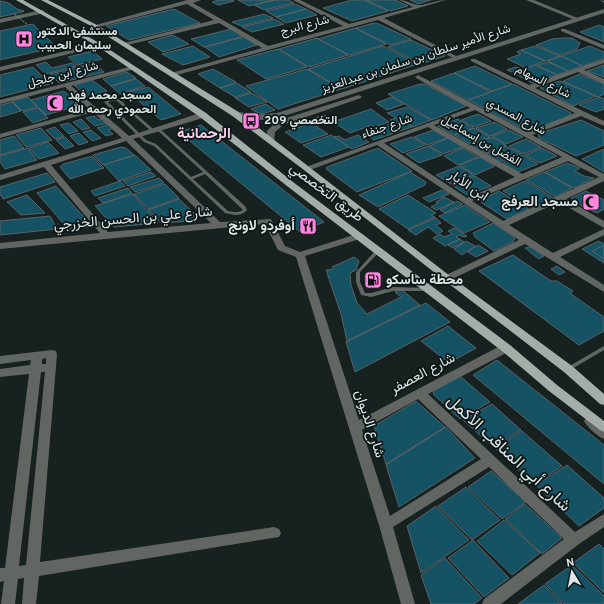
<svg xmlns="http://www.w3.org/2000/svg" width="604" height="604" font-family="Overpass,Vazirmatn,sans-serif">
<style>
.building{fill:#155263;stroke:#576367}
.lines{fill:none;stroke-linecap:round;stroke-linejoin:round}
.service{fill:#616663;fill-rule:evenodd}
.minor{fill:#616663;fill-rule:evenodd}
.tertiary{fill:#616663;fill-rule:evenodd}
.primary{fill:#a4aea9;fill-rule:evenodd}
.path-bridge{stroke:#7c8585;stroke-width:1;stroke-dasharray:2.5 1;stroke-linecap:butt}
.labels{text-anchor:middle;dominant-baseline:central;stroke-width:3.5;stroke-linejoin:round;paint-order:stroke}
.far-street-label{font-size:12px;fill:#dee5e5;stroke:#0d1717}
.far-poi-label{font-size:12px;font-weight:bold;fill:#dee5e5;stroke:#0d1717;text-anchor:start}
.street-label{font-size:14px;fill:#dee5e5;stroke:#0d1717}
.poi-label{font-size:14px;font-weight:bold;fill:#dee5e5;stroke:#0d1717;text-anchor:end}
.far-district-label{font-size:15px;font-weight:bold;fill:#f9d0ec;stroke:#0d1717}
.near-street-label{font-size:17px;fill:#dee5e5;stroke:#0d1717}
</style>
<rect width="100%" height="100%" fill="#162120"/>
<path class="building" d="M 218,0 L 232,0 L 234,1 L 218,5 L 212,2 Z
M 238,0 L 272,0 L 249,6 Z
M 275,0 L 288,0 L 294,3 L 264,10 L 254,5 Z
M 352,0 L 364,0 L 388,11 L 352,21 L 323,8 Z
M 366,0 L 395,0 L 408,6 L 390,11 Z
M 410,0 L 431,0 L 418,4 Z
M 0,1 L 9,3 L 17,9 L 24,11 L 22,12 L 0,17 Z
M 295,4 L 306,9 L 276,17 L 266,11 Z
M 174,9 L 200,23 L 129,40 L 106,26 Z
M 306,9 L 317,15 L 286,23 L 276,17 Z
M 264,14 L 273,18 L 241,26 L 232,22 Z
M 274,19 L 284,24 L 252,32 L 242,27 Z
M 374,23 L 379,24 L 411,39 L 390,45 L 356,28 Z
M 33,24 L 56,47 L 0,60 L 0,31 Z
M 599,25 L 604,27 L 604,42 L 580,32 Z
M 355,28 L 386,44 L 349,55 L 318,39 Z
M 231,29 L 244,36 L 204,47 L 191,39 Z
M 173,35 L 189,44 L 163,52 L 148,42 Z
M 244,37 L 257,45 L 219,57 L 205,47 Z
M 317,38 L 348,55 L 309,67 L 279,49 Z
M 562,38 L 572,38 L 580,43 L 577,49 L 560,55 L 536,45 L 552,39 Z
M 411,40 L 445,56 L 421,64 L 388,47 Z
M 193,46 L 210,57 L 183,65 L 162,54 Z
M 383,46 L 418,64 L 342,89 L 308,69 Z
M 535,46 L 560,56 L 546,61 L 521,50 Z
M 590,46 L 604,52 L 604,58 L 583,66 L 561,56 Z
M 278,49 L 307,67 L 266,79 L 237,60 Z
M 521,50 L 545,61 L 526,68 L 507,59 L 521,54 L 517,52 Z
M 93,51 L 102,59 L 77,65 L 68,57 Z
M 561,56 L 582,66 L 568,71 L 548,61 Z
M 46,62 L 52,68 L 72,63 L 76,66 L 46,74 L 36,65 Z
M 548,62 L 568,71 L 557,75 L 537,65 Z
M 94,63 L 104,72 L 59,83 L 50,74 Z
M 535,65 L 557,75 L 532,83 L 516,74 Z
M 604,65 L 604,77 L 587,71 Z
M 475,66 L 512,84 L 492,91 L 454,73 Z
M 33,67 L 50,84 L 0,97 L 0,75 Z
M 515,67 L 520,68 L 518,69 L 520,70 L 512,72 L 507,70 Z
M 213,69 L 236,82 L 220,88 L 198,74 Z
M 307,69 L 341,89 L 278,109 L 246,86 Z
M 127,72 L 136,78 L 111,86 L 103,79 Z
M 454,73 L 491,92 L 468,100 L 431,81 Z
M 580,74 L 604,84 L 604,94 L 598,97 L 563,81 Z
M 136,79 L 145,86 L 120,94 L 111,86 Z
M 92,80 L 107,91 L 88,97 L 74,85 Z
M 560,81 L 596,96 L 573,106 L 540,88 Z
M 237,83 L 251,92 L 235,97 L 220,88 Z
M 420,84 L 425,84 L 466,106 L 432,120 L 388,94 Z
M 513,84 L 571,113 L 570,116 L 532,131 L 527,131 L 468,100 Z
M 148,87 L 181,114 L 161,120 L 128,92 Z
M 64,91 L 80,105 L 46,115 L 31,100 Z
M 252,93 L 267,102 L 249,107 L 235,98 Z
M 28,97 L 37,107 L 22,111 L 12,101 Z
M 392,97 L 404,104 L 387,110 L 376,103 Z
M 599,97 L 604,99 L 604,109 L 596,112 L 579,105 Z
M 12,102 L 21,111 L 0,117 L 0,105 Z
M 266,104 L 275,110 L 262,114 L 258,113 L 251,109 Z
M 407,107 L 431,120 L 413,127 L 402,120 L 395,123 L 390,120 L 396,118 L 387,113 Z
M 38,108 L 48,118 L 33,123 L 23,112 Z
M 371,109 L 389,122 L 375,127 L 372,125 L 350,133 L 333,122 Z
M 478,114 L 491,121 L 474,127 L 461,120 Z
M 324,115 L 329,118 L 316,123 L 320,125 L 318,126 L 309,120 Z
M 94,116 L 99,120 L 103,119 L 107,123 L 95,126 L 86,118 Z
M 81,119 L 90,128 L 82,130 L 73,122 Z
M 458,119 L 473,128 L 453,135 L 438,126 Z
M 581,120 L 604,131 L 604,145 L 576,156 L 539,138 L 538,134 Z
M 402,121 L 412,127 L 374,140 L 365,134 L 373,131 L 371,130 Z
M 494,122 L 507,129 L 490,136 L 476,128 Z
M 69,123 L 78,131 L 69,134 L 60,125 Z
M 311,123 L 328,134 L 301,143 L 285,132 Z
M 109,124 L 114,128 L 108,130 L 113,134 L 106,136 L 97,128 Z
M 201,125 L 324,222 L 300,232 L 179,132 Z
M 55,127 L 64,136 L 55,139 L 46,130 Z
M 41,128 L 52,140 L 26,147 L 16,135 Z
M 474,128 L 490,137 L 470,144 L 454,135 Z
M 91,130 L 101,138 L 92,141 L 83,132 Z
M 433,130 L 447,138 L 427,145 L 414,137 Z
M 509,130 L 523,137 L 506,144 L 492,136 Z
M 79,133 L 88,142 L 79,145 L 70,136 Z
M 331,135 L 349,147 L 321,157 L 303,145 Z
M 358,135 L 369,142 L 352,149 L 334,137 L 339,136 L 345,140 Z
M 14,136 L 24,148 L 0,155 L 0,140 Z
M 65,137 L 74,146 L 65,149 L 56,140 Z
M 412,137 L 425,145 L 403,153 L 390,144 Z
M 492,137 L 506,145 L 485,153 L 471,145 Z
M 448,138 L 463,147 L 443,154 L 429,146 Z
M 526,139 L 541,147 L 523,154 L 509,146 Z
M 48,142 L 59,153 L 39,159 L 29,148 Z
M 428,146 L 442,155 L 419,163 L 406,154 Z
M 506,146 L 521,154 L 500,162 L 486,154 Z
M 121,147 L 126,148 L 134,155 L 103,165 L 93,155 Z
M 28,148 L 37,160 L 5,169 L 0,162 L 0,156 Z
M 378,148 L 412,171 L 357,192 L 326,169 L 327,167 Z
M 463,148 L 478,157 L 458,165 L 444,156 Z
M 542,148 L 557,156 L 540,163 L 525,155 Z
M 604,149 L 604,172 L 582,159 Z
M 135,155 L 151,170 L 119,181 L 104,165 Z
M 523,155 L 538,164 L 518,172 L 503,163 Z
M 92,156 L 104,168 L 70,179 L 60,167 L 63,164 Z
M 480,157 L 495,166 L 475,175 L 460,165 Z
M 567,163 L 580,168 L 575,171 L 584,176 L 594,178 L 574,188 L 545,172 Z
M 459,166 L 474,175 L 451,184 L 436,175 Z
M 151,172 L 156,176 L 128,186 L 123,181 Z
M 410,172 L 426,182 L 425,185 L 378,207 L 359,195 Z
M 544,172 L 572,188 L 556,197 L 526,180 Z
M 47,173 L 55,182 L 3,199 L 0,194 L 0,187 Z
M 475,176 L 491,186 L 467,195 L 452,185 Z
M 159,178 L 164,183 L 135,192 L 130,187 Z
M 120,181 L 125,186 L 95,196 L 91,191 Z
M 525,181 L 554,198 L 531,208 L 503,191 Z
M 165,184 L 179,198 L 148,209 L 134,194 Z
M 56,186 L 93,227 L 68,229 L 37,193 Z
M 128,188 L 132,193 L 103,203 L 98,198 Z
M 442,190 L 449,194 L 429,202 L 423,198 Z
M 499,191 L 529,209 L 507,219 L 482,203 L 481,200 Z
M 586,191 L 604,200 L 604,209 L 597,213 L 583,207 L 571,198 Z
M 133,194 L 158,223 L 114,227 L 95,206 Z
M 27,195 L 45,213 L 21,215 L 7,202 Z
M 408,195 L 436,213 L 431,215 L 435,217 L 408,229 L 379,209 Z
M 444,197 L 454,202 L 437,210 L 431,207 L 438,203 L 436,202 Z
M 179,199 L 196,215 L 192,221 L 161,223 L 148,210 Z
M 457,201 L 463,204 L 445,213 L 440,210 Z
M 465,205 L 490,222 L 464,233 L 439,216 Z
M 50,216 L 57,229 L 0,235 L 0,221 Z
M 436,218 L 441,223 L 436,225 L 443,231 L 437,234 L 428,227 L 416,235 L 408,230 Z
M 493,223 L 515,238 L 513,242 L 494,251 L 475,237 L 473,233 Z
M 454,228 L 467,236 L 464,237 L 459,235 L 456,237 L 460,239 L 445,246 L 433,238 L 440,234 L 444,237 L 452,234 L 448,231 Z
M 460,239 L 464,242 L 453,248 L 448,245 Z
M 466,241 L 475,246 L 462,255 L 454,249 Z
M 599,241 L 604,244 L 604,263 L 582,249 Z
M 478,245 L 488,251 L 476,257 L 468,252 Z
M 604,245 L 604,259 L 592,251 Z
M 531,247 L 544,256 L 539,259 L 525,248 Z
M 513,255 L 551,281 L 557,281 L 573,291 L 571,292 L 571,294 L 604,317 L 604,331 L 579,345 L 479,271 Z
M 354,257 L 359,261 L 356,270 L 350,273 L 351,285 L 357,303 L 367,314 L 401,297 L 395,292 L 401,289 L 420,305 L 347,341 L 341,314 L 326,270 L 334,269 L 332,267 Z
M 557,266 L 565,272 L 559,275 L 551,269 Z
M 426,303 L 450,322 L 355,372 L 346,342 Z
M 448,326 L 476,348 L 449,363 L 421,341 Z
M 497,360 L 604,445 L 604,484 L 473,375 Z
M 460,376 L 490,402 L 460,419 L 434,395 L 433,390 Z
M 416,401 L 445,427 L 386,464 L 374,426 Z
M 492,404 L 521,430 L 493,447 L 463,420 Z
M 446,427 L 475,458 L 399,507 L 386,465 Z
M 522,431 L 562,466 L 535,484 L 495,448 Z
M 567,465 L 604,498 L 604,508 L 579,526 L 536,485 Z
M 491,471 L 526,502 L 502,519 L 468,487 Z
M 466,487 L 500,520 L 472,540 L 438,506 Z
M 525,504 L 562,538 L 542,554 L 505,519 Z
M 436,506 L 469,540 L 421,573 L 407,526 Z
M 504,520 L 540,553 L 512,575 L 477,541 Z
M 473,540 L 509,578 L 484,597 L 448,558 Z
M 599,544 L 604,549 L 604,593 L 573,563 Z
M 445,558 L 482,598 L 474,604 L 431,604 L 421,575 Z
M 572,565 L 604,596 L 604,604 L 564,604 L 545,584 Z
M 544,585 L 562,604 L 518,604 Z"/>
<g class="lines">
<path class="service" d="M 600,0 L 604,1 L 604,3 Z
M 112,99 L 119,99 L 153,129 L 153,131 L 151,131 L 117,101 L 112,101 L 108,102 L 146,140 L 156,144 L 191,177 L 203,172 L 156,129 L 157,128 L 159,128 L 245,206 L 247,210 C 241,217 233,215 225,213 L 154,146 L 144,142 L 104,102 ZM 205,174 L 241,208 L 243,210 C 238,213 234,212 228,211 L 193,179 Z
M 377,249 L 381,249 L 381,250 L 360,272 L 360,282 L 365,293 L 371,293 L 393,287 L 428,288 L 430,290 L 430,291 L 393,291 L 371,297 L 361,295 L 356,282 L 356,272 Z
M 604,346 L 604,350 L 570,370 L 566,370 L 565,369 L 566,368 Z"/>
<path class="minor" d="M 187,0 L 201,0 L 193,3 L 268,46 L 343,26 L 293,0 L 300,0 L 349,24 L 413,7 L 399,0 C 407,0 411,4 418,5 C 423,6 437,0 446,0 L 384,18 L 460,58 L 455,59 L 378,20 L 173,76 L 170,74 L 171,73 L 262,48 L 219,23 L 123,46 L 120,44 L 214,20 L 187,4 L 95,28 L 92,26 Z
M 526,0 L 534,0 L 580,19 L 575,20 Z
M 42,10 L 44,11 L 44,13 L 0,23 L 0,19 Z
M 561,29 L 565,29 L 604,45 L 604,49 L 561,31 Z
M 99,43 L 101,44 L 101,46 L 0,71 L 0,67 Z
M 471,59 L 475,59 L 529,85 L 604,59 L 604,63 L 584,70 L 604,79 L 604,84 L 578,72 L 535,88 L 604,121 L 604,126 L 581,116 L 532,135 L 604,174 L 604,181 L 566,199 L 604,221 L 604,228 L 559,202 L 509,225 L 553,253 L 604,229 L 604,235 L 560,257 L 604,285 L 604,292 L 525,244 L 450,280 L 444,280 L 442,278 L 444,276 L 519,240 L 377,145 L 310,170 L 307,170 L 303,168 L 470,108 L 416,78 L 415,77 L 418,75 L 527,132 L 575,113 L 471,61 ZM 475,110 L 562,157 L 522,174 L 434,125 ZM 428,127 L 515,177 L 467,198 L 384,143 ZM 568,161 L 599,177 L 503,221 L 472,201 Z
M 133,66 L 135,67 L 135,69 L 71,86 L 129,136 L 200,113 L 206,113 L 206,117 L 133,139 L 220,222 L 271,219 L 285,246 L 300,252 L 360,233 L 365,236 L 363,238 L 305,256 L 359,420 L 502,345 L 510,345 L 511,348 L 510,351 L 428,394 L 575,532 L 604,514 L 604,527 L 579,544 L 501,604 L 482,604 L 484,599 L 564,539 L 489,467 L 393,527 L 415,604 L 401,604 L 379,525 L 296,257 L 278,250 L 265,224 L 0,249 L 0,243 L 100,233 L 44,167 L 0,180 L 0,175 L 122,138 L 93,112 L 0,138 L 0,134 L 89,109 L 65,87 L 0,104 L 0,100 ZM 126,141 L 211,223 L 108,232 L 51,165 ZM 418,399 L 481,459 L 390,516 L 362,430 Z
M 52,350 L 56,351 L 57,354 L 40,562 L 274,527 L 279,529 L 281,533 L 279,537 L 39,576 L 36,604 L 22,604 L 24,578 L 18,579 L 15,604 L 1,604 L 4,581 L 0,582 L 0,568 L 5,568 L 29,374 L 0,377 L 0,369 L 30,365 L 31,360 L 0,364 L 0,356 ZM 46,358 L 46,364 L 42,364 L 42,359 ZM 41,372 L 45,372 L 26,565 L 19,566 Z"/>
<path class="tertiary" d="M 604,9 L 604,13 L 281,117 C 266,120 243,123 230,113 L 234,111 L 256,115 L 277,113 Z
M 359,95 L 362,97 L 361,98 L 283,125 L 275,132 L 274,143 L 271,143 L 267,141 L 267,131 L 277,121 Z
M 590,416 L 594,418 L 604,427 L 604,439 C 597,436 588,428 584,421 L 586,418 Z"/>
<path class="primary" d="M 16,0 L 23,0 L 101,44 L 206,113 L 293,182 L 510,345 L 557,385 L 604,421 L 604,432 L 600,430 L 549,391 L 502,351 L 287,186 L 200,117 L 97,46 Z
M 41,0 L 48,0 L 97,25 L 237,111 L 450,276 L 572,366 L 604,394 L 604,405 L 600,404 L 564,372 L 444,280 L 304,170 L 231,115 L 93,27 Z"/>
<path class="path-bridge" d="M 14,14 L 28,25"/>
</g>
<defs>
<symbol id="hospital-square" viewBox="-11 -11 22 22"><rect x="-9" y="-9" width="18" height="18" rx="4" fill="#fe85e0" stroke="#0d1717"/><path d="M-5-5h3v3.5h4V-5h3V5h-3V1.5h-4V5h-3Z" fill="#111"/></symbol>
<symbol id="mosque-square" viewBox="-11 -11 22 22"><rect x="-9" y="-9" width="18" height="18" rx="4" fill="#fe85e0" stroke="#0d1717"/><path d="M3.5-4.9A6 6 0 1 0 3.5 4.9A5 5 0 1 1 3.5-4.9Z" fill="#111"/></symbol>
<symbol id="bus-square" viewBox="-11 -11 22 22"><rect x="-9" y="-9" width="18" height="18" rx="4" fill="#fe85e0" stroke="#0d1717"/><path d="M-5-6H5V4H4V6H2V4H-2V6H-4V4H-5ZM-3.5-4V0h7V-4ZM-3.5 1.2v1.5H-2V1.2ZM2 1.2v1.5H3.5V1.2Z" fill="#111"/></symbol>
<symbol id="restaurant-square" viewBox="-11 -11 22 22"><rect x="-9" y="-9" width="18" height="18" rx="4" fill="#fe85e0" stroke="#0d1717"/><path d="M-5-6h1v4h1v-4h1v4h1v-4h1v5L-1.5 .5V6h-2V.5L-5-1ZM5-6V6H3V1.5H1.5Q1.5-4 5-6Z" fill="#111"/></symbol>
<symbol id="fuel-square" viewBox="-11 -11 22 22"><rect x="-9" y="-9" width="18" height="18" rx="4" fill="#fe85e0" stroke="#0d1717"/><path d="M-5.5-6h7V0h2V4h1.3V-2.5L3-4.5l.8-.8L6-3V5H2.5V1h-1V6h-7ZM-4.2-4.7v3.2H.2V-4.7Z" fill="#111"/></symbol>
</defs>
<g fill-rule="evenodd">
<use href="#hospital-square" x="14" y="29" width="20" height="20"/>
<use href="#mosque-square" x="45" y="93" width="20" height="20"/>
<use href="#bus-square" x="241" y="111" width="20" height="20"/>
<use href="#mosque-square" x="581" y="192" width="20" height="20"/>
<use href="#restaurant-square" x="298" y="216" width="20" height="20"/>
<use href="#fuel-square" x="363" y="270" width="20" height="20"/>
</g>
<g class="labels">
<g class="far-street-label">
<text transform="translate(305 26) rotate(-15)">شارع البرج</text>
<text transform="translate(416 59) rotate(-18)">شارع الأمير سلطان بن سلمان بن عبدالعزيز</text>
<text transform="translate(63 75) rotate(-15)">شارع ابن جلجل</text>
<text transform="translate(543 82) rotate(27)">شارع السهام</text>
<text transform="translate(516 117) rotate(28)">شارع المسدي</text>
<text transform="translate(387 127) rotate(-19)">شارع جنفاء</text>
<text transform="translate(481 141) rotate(30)">الفضل بن إسماعيل</text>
</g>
<g class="far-poi-label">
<text x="37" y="32">مستشفى الدكتور<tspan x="37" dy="14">سليمان الحبيب</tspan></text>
<text x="68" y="96">مسجد محمد فهد<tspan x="68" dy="14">الحمودي رحمه الله</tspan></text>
<text x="264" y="121">التخصصي 209</text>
</g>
<g class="street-label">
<text transform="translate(468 186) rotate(34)">ابن الأبار</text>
<text transform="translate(326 193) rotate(37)">طريق التخصصي</text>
<text transform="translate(133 219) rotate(-5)">شارع علي بن الحسن الخزرجي</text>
<text transform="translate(423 374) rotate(-28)">شارع العصفر</text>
<text transform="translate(369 424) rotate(72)">شارع الديوان</text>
</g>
<g class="poi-label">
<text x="578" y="202">مسجد العرفج</text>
<text x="295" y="226">أوفردو لاونج</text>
<text x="386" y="280" text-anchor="start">محطة ساسكو</text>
</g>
<g class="far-district-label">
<text x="204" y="134">الرحمانية</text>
</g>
<g class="near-street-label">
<text transform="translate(508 454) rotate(43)">شارع أبي المناقب الأكمل</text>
</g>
</g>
<g transform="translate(572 572) rotate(350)" stroke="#0d1717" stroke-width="3" paint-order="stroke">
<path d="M0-3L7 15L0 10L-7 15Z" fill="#dee5e5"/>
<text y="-6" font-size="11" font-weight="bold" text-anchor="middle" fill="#dee5e5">N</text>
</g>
</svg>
